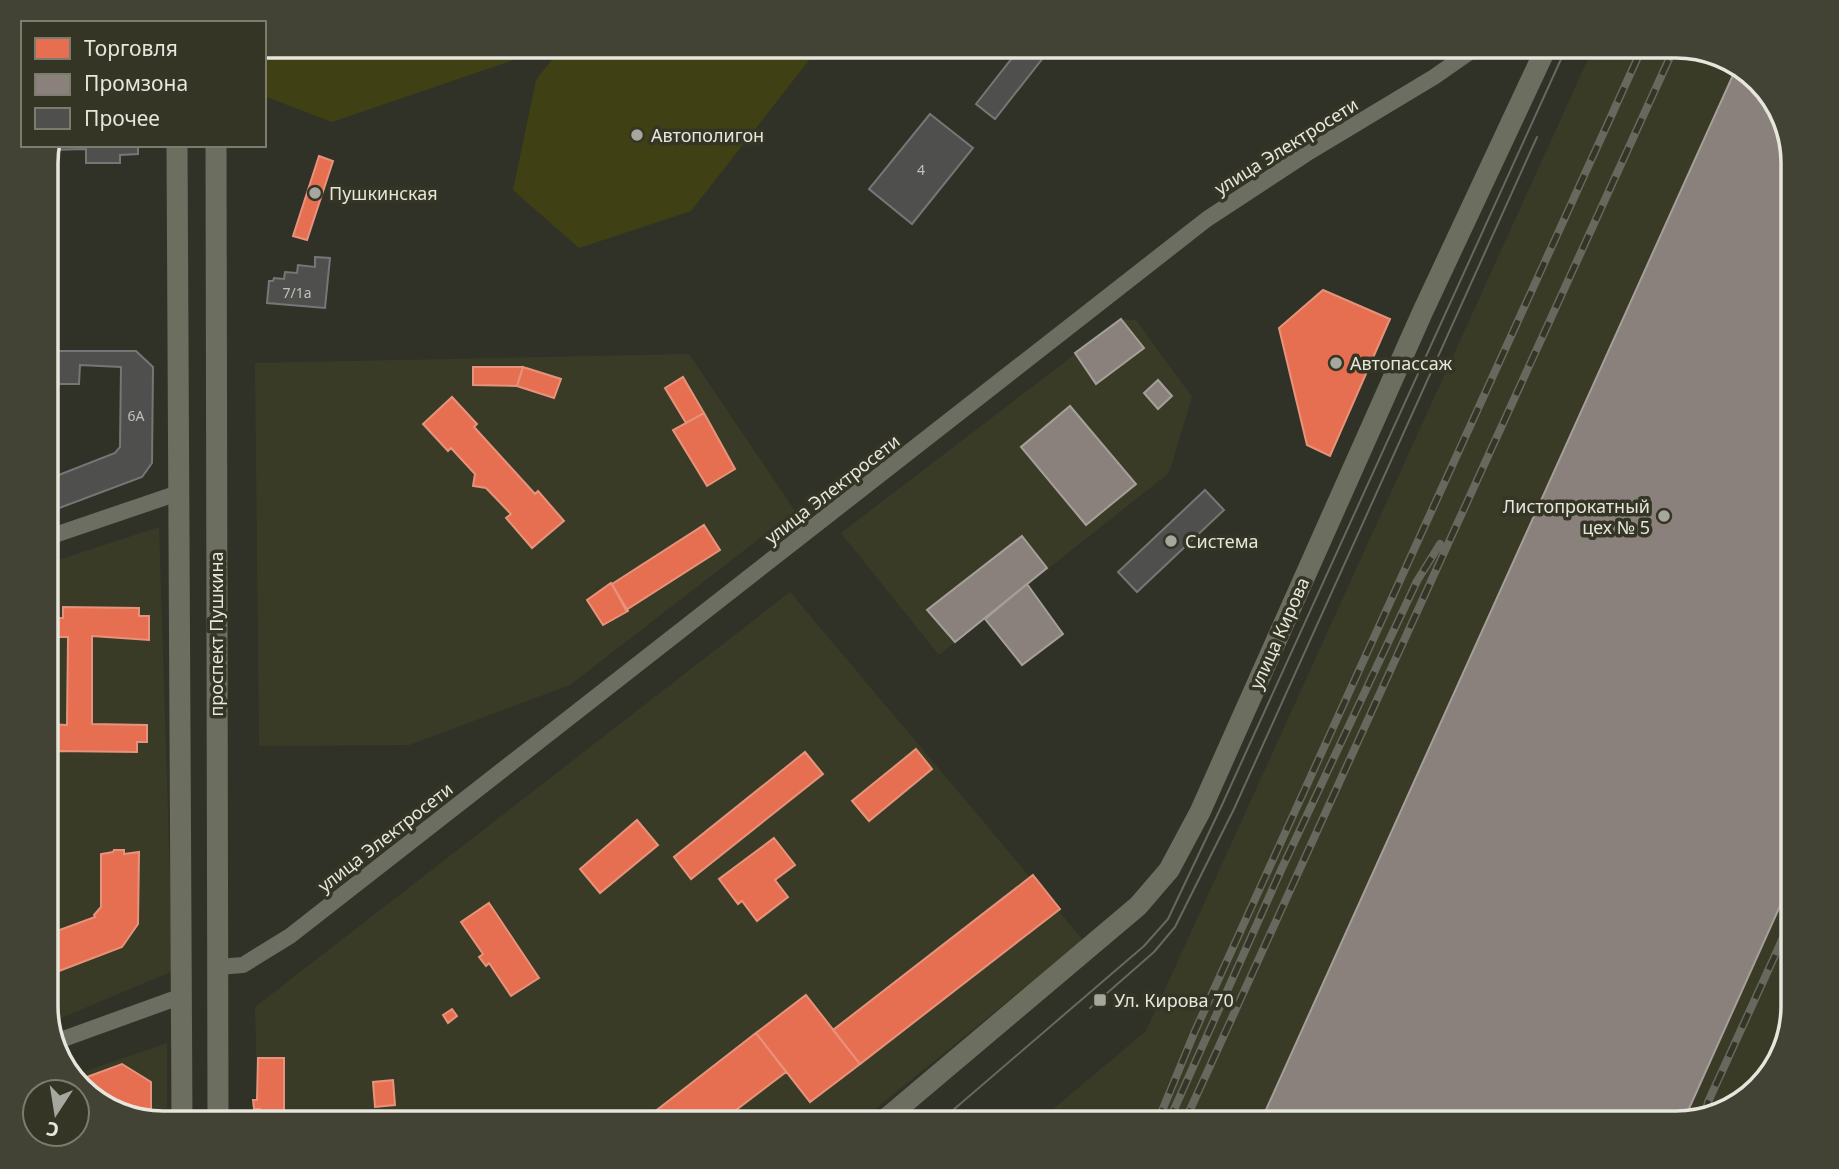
<svg xmlns="http://www.w3.org/2000/svg" width="1839" height="1169" font-family="'Noto Sans',sans-serif">
<style>
.built{fill:#3a3b26}
.green{fill:#404015}
.shops{fill:#e76f51;stroke:#e7937b;stroke-width:2}
.industry{fill:#8a817c;stroke:#a69f99;stroke-width:2}
.building{fill:#4f504e;stroke:#767676;stroke-width:2}
.lines{fill:none;stroke-linecap:round;stroke-linejoin:round}
.minor{stroke:#6d6e62;stroke-width:16}
.major{stroke:#6c6e5f;stroke-width:21}
.tram{stroke:#67685e;stroke-width:2}
.rail-casing{stroke:#67685e;stroke-width:8}
.rail{stroke:#343525;stroke-width:5;stroke-dasharray:16;stroke-linecap:butt}
.poi-dot{fill:#a6a79d;stroke:#343525;stroke-width:2.5}
.labels{text-anchor:middle;dominant-baseline:central;stroke-width:7;stroke-linejoin:round;paint-order:stroke}
.number-label{font-size:14px;fill:#c0c0b8}
.poi-label{font-size:18px;fill:#e6e6dc;stroke:#343525;text-anchor:start}
.street-label{font-size:18px;fill:#e6e6dc;stroke:#343525}
.rim{fill:none;stroke:#e6e6dc;stroke-width:3.5}
</style>
<rect width="100%" height="100%" fill="#303228"/>
<path class="built" d="M 1594,46 L 1676,46 L 1741,65 L 1778,104 L 1793,156 L 1793,1006 L 1774,1071 L 1734,1108 L 1676,1123 L 1052,1123 L 1046,1115 L 1146,1031 Z
M 1121,319 L 1136,320 L 1192,397 L 1169,473 L 939,655 L 841,533 Z
M 689,354 L 795,511 L 570,685 L 409,745 L 259,746 L 255,363 Z
M 159,527 L 173,971 L 49,1023 L 46,1013 L 46,564 Z
M 790,592 L 1083,940 L 858,1123 L 258,1123 L 255,1007 Z
M 167,1043 L 167,1123 L 98,1104 L 72,1076 Z"/>
<path class="green" d="M 817,50 L 691,211 L 579,248 L 513,190 L 536,80 L 558,52 Z
M 531,52 L 528,55 L 332,122 L 264,96 L 264,53 Z"/>
<path class="shops" d="M 319,156 L 333,161 L 307,240 L 293,236 Z
M 1323,290 L 1390,319 L 1330,456 L 1307,445 L 1279,328 Z
M 473,367 L 523,367 L 517,386 L 473,385 Z
M 523,367 L 561,379 L 554,398 L 517,386 Z
M 683,377 L 704,413 L 686,423 L 665,388 Z
M 452,397 L 477,424 L 474,427 L 535,494 L 538,491 L 564,521 L 532,548 L 506,518 L 511,514 L 486,488 L 473,486 L 475,474 L 451,448 L 448,451 L 423,424 Z
M 704,413 L 735,469 L 707,486 L 673,430 Z
M 704,525 L 720,550 L 626,610 L 612,584 Z
M 611,583 L 628,611 L 603,625 L 587,600 Z
M 63,607 L 139,608 L 139,616 L 149,616 L 149,640 L 92,636 L 92,724 L 147,725 L 147,742 L 137,742 L 137,752 L 56,751 L 56,756 L 46,756 L 46,724 L 67,725 L 68,637 L 46,637 L 46,618 L 63,618 Z
M 916,749 L 932,769 L 869,821 L 852,801 Z
M 805,752 L 823,774 L 691,879 L 674,857 Z
M 637,820 L 658,845 L 600,893 L 580,869 Z
M 46,828 L 58,828 L 58,890 L 46,890 Z
M 774,838 L 795,865 L 775,880 L 788,897 L 757,921 L 742,901 L 738,904 L 719,879 Z
M 114,850 L 124,850 L 124,854 L 139,852 L 138,924 L 122,947 L 46,976 L 47,932 L 56,928 L 57,931 L 95,917 L 94,915 L 101,907 L 101,854 L 113,852 Z
M 1033,875 L 1060,909 L 860,1064 L 833,1030 Z
M 51,889 L 54,929 L 48,931 L 46,890 Z
M 489,903 L 539,978 L 511,996 L 489,963 L 486,966 L 479,957 L 483,954 L 461,922 Z
M 806,995 L 860,1064 L 810,1102 L 756,1033 Z
M 452,1009 L 457,1016 L 448,1023 L 443,1015 Z
M 756,1033 L 786,1072 L 719,1123 L 646,1123 L 644,1120 Z
M 258,1058 L 284,1058 L 284,1114 L 279,1113 L 279,1123 L 259,1123 L 260,1109 L 254,1109 L 253,1100 L 257,1100 Z
M 122,1064 L 151,1082 L 151,1120 L 98,1104 L 76,1081 Z
M 393,1080 L 395,1105 L 375,1107 L 373,1082 Z"/>
<path class="industry" d="M 1738,64 L 1778,104 L 1793,156 L 1793,877 L 1683,1122 L 1676,1123 L 1260,1123 Z
M 1121,319 L 1144,348 L 1096,384 L 1075,353 Z
M 1158,380 L 1172,396 L 1158,409 L 1144,393 Z
M 1070,406 L 1136,484 L 1086,525 L 1021,447 Z
M 1022,536 L 1047,568 L 955,642 L 927,610 Z
M 1027,584 L 1063,634 L 1022,665 L 985,619 Z"/>
<path class="building" d="M 1019,49 L 1050,49 L 995,119 L 976,104 Z
M 930,114 L 973,148 L 912,224 L 869,189 Z
M 51,145 L 138,145 L 138,154 L 120,155 L 120,163 L 86,163 L 86,149 L 49,150 Z
M 315,257 L 330,258 L 325,308 L 267,303 L 269,281 L 273,281 L 274,278 L 284,279 L 285,272 L 297,273 L 298,265 L 315,267 Z
M 46,351 L 136,351 L 153,367 L 152,463 L 142,477 L 46,513 L 46,480 L 115,453 L 120,447 L 121,367 L 80,365 L 79,384 L 46,384 Z
M 1205,490 L 1224,510 L 1137,592 L 1118,572 Z"/>
<g class="lines">
<path class="minor" d="M 46,538 L 178,493
M 218,967 L 243,965 L 290,936 L 1207,219 L 1306,154 L 1434,77 L 1477,47
M 55,1042 L 182,996"/>
<path class="major" d="M 177,145 L 182,1123
M 216,145 L 218,1123
M 881,1123 L 1138,906 L 1169,870 L 1200,812 L 1423,311 L 1547,46"/>
<path class="tram" d="M 1090,1008 L 1154,952 L 1175,927 L 1234,809 L 1537,137
M 938,1123 L 1144,946 L 1168,919 L 1222,805 L 1567,46"/>
<defs>
<path id="rail" d="M 1705,1116 L 1708,1102 L 1793,916
M 1157,1123 L 1195,1031 L 1643,46
M 1168,1123 L 1282,868 L 1417,581 L 1440,544
M 1184,1123 L 1675,46"/>
</defs>
<use href="#rail" class="rail-casing"/>
<use href="#rail" class="rail"/>
</g>
<g class="poi-dot">
<circle cx="637" cy="135" r="7"/>
<circle cx="315" cy="193" r="7"/>
<circle cx="1336" cy="363" r="7"/>
<circle cx="1664" cy="516" r="7"/>
<circle cx="1171" cy="541" r="7"/>
<rect x="1093" y="993" width="14" height="14" rx="3.5"/>
</g>
<g class="labels">
<g class="number-label">
<text x="921" y="169">4</text>
<text x="297" y="292">7/1а</text>
<text x="136" y="415">6А</text>
</g>
<g class="poi-label">
<text x="651" y="135">Автополигон</text>
<text x="329" y="193">Пушкинская</text>
<text x="1350" y="363">Автопассаж</text>
<text x="1650" y="506" text-anchor="end">Листопрокатный<tspan x="1650" dy="21">цех № 5</tspan></text>
<text x="1185" y="541">Система</text>
<text x="1114" y="1000">Ул. Кирова 70</text>
</g>
<g class="street-label">
<text transform="translate(1286 146) rotate(-32)">улица Электросети</text>
<text transform="translate(832 489) rotate(-38)">улица Электросети</text>
<text transform="translate(1279 633) rotate(-66)">улица Кирова</text>
<text transform="translate(216 634) rotate(-90)">проспект Пушкина</text>
<text transform="translate(385 837) rotate(-38)">улица Электросети</text>
</g>
</g>
<path d="M0 0H1839V1169H0ZM163 58H1676A105 105 0 0 1 1781 163V1006A105 105 0 0 1 1676 1111H163A105 105 0 0 1 58 1006V163A105 105 0 0 1 163 58Z" fill="#424334" fill-rule="evenodd"/>
<path class="rim" d="M163 58H1676A105 105 0 0 1 1781 163V1006A105 105 0 0 1 1676 1111H163A105 105 0 0 1 58 1006V163A105 105 0 0 1 163 58Z"/>
<rect x="21" y="21" width="245" height="126" fill="#343525" stroke="#7b7c6e" stroke-width="2"/>
<rect x="35" y="38" width="35" height="21" fill="#e76f51" stroke="#7b7c6e" stroke-width="2"/>
<text x="84" y="56" font-size="21" fill="#e6e6dc">Торговля</text>
<rect x="35" y="74" width="35" height="21" fill="#8a817c" stroke="#7b7c6e" stroke-width="2"/>
<text x="84" y="91" font-size="21" fill="#e6e6dc">Промзона</text>
<rect x="35" y="108" width="35" height="21" fill="#4f504e" stroke="#7b7c6e" stroke-width="2"/>
<text x="84" y="126" font-size="21" fill="#e6e6dc">Прочее</text>
<g transform="translate(56 1113) rotate(192)"><circle r="33" fill="#343525" stroke="#7b7c6e" stroke-width="2"/>
<path d="M0-5L12 26L0 18L-12 26Z" fill="#a6a79d"/>
<text y="-10" font-size="19" font-weight="bold" text-anchor="middle" fill="#e6e6dc">С</text>
</g>
</svg>
